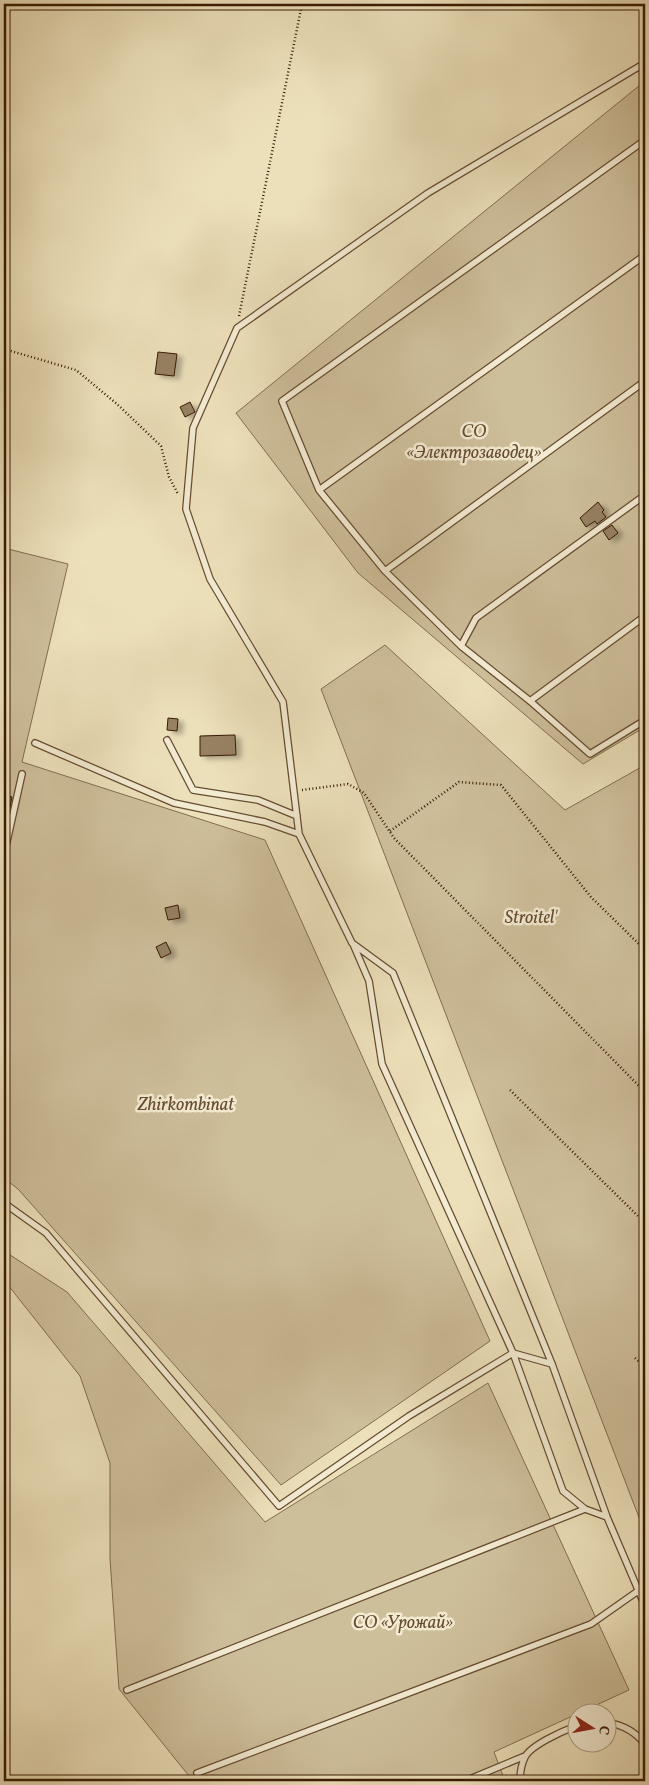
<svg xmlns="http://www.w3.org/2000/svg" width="649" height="1785" font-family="Vollkorn,serif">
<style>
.green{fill:#cebf9b;stroke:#846d4f}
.building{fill:#968162;stroke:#391b03;filter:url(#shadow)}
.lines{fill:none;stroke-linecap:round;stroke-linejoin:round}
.service-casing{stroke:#664c31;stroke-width:8}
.path{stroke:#391b03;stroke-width:2.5;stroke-dasharray:1 2.5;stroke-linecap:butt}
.service{stroke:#f3ebd2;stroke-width:5.5}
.labels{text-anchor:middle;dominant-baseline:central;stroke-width:5;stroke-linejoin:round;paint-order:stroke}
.park-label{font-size:18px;font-style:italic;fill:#664c31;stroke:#f3ebd2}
</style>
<defs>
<filter id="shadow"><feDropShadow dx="5.5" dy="3" stdDeviation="2.5" flood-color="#0004"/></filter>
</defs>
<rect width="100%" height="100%" fill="#ece0ba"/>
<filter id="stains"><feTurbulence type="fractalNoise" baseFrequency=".004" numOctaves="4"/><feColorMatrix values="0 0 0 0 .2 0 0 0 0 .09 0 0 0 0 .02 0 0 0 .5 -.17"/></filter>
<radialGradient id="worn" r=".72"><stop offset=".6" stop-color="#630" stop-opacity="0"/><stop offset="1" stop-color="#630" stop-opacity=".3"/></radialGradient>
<path class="green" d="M 645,81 L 645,727 L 583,764 L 358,573 L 236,413 Z
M 4,548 L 68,564 L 22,762 L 265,840 L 490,1341 L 281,1485 L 18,1189 L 4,1178 Z
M 385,645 L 565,810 L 645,765 L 645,1533 L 321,689 Z
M 4,1251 L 67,1292 L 265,1522 L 488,1383 L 629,1690 L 494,1752 L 505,1781 L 193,1781 L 119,1689 L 110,1559 L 110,1463 L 80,1376 L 4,1280 Z"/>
<path class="building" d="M 158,352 L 177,354 L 174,376 L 155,374 Z
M 190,402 L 195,412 L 185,417 L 180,407 Z
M 598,502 L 604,510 L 602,512 L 606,517 L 597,524 L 595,521 L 586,527 L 580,518 Z
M 612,525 L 618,533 L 609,540 L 603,531 Z
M 168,718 L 178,719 L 177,731 L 167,730 Z
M 235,735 L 236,755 L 200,756 L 200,736 Z
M 4,795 L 12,797 L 9,811 L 4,809 Z
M 178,905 L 180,918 L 168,920 L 165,908 Z
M 166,942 L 171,953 L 161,958 L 156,947 Z"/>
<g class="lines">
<defs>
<path id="service" d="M 645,63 L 428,193 L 237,328 L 193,428 L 186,509 L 210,579 L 283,702 L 299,834 L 352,943 L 393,973 L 552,1364 L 607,1517 L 645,1606
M 640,67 L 645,75
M 645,140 L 282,401 L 319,490 L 385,571 L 461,646 L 530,701 L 590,754 L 645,720
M 319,490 L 645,255
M 385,571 L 645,381
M 461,646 L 476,618 L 645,495
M 530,701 L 645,616
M 167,740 L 193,790 L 258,800 L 297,816
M 35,743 L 174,803 L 265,822 L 299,834
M 4,855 L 22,774
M 353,944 L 369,981 L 382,1064 L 513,1353 L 563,1491 L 585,1509 L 607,1517
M 4,1203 L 46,1233 L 279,1506 L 409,1416 L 513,1353 L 552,1364
M 127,1690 L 585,1509
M 606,1722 C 623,1725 636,1731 645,1745
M 197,1773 L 591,1624 L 638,1591
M 465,1781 L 525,1756
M 520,1781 C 520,1773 521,1765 525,1757 C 531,1745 563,1731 576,1726"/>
</defs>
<use href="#service" class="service-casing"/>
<path class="path" d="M 239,316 L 302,4
M 4,349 L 76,370 L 117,404 L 161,446 L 169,477 L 178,494
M 302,790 L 348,784 L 364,793 L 394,838 L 645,1092
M 390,831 L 459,782 L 501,785 L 591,897 L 645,950
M 510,1090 L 645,1223
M 635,1358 L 645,1367"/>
<use href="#service" class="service"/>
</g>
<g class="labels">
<g class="park-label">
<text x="474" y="432">СО<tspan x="474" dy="21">«Электрозаводец»</tspan></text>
<text x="531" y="918">Stroitel'</text>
<text x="186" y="1105">Zhirkombinat</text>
<text x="403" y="1623">СО «Урожай»</text>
</g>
</g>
<rect width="649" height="1785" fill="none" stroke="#ece0ba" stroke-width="20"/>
<rect x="5" y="5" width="639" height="1775" fill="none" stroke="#391b03" stroke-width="2.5"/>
<rect x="10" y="10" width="629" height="1765" fill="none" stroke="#391b03"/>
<g transform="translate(592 1728) rotate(101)"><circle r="24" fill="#f3ebd2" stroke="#a9987f"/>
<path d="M0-4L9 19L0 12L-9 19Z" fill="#8f2418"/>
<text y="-8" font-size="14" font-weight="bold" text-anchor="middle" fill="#391b03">С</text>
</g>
<rect width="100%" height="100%" filter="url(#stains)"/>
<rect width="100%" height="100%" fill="url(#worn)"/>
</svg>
